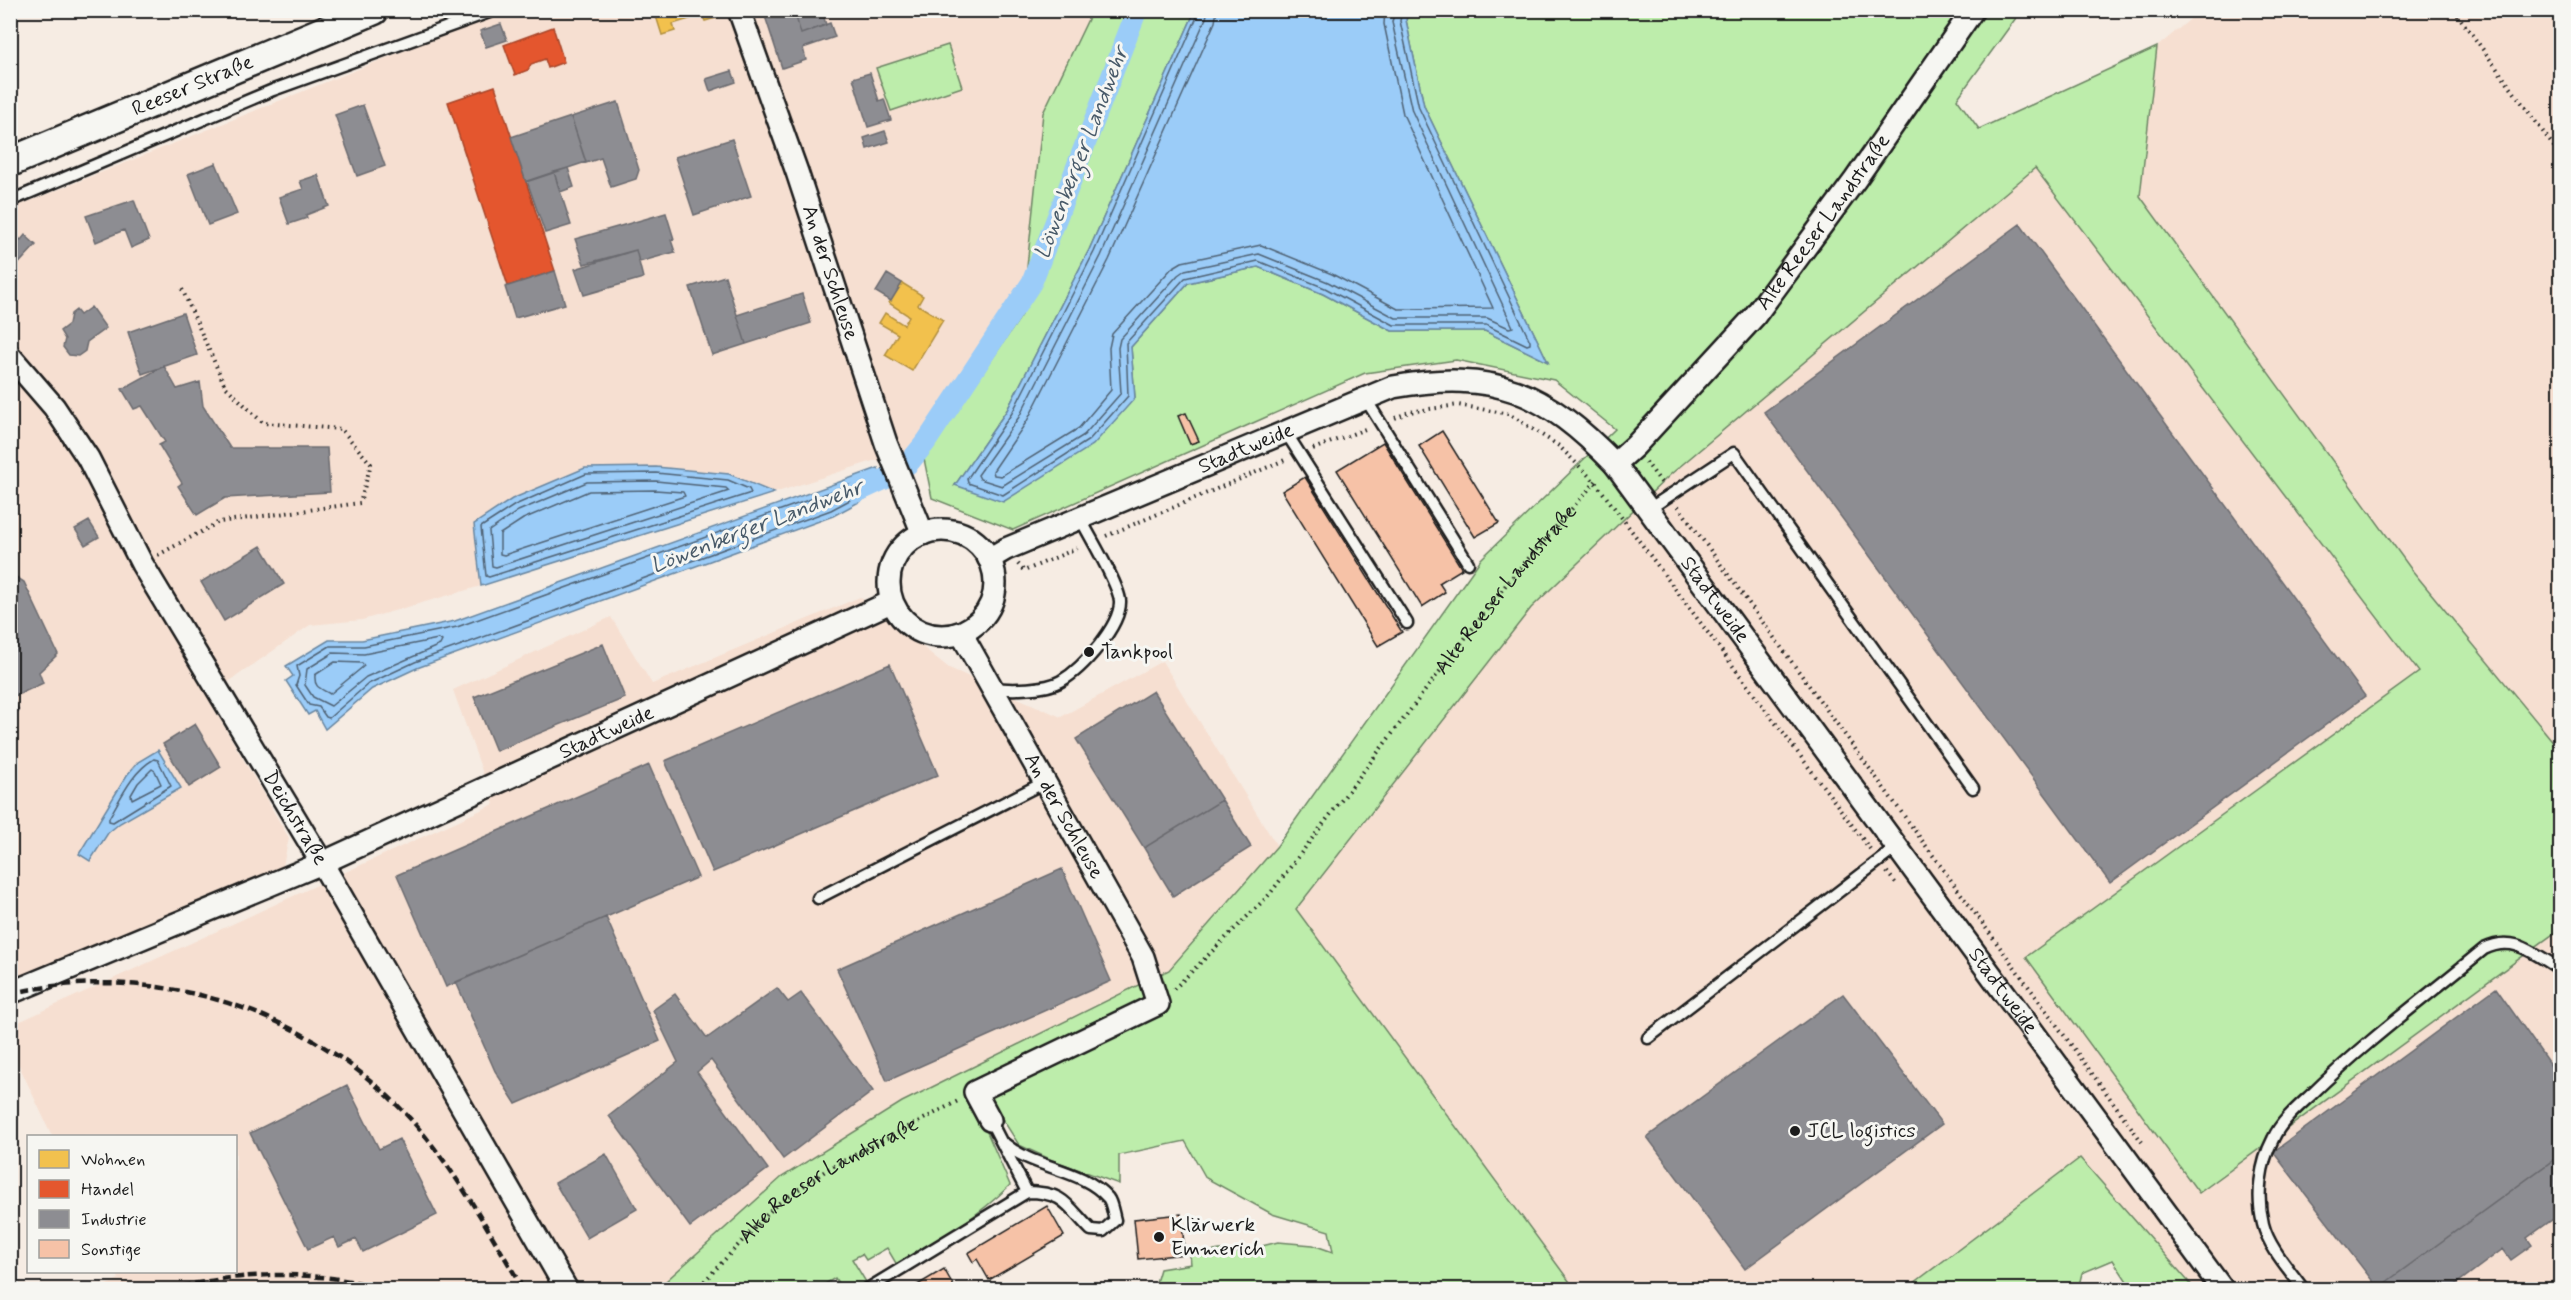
<svg xmlns="http://www.w3.org/2000/svg" width="2571" height="1300" font-family="Mynerve,sans-serif">
<style>
.built{fill:#f6dfd1}
.green{fill:#bdedab;stroke:#6c8464;stroke-width:1.5}
.water{fill:#9bccf8;stroke:#6886a0;stroke-width:1.5}
.homes{fill:#f2c14e;stroke:#b2903f;stroke-width:1.5}
.shops{fill:#e4572e;stroke:#a84529;stroke-width:1.5}
.industry{fill:#8d8d92;stroke:#6b6b6f;stroke-width:1.5}
.lines{fill:none;stroke-linecap:round;stroke-linejoin:round}
.shore{stroke:#4f6274;stroke-width:1.5}
.canal{stroke:#9bccf8;stroke-width:21}
.building{fill:#f6c2a7;stroke:#1c1c1c;stroke-width:1.5}
.service-casing{stroke:#1c1c1c;stroke-width:15}
.minor-casing{stroke:#1c1c1c;stroke-width:26}
.secondary-casing{stroke:#1c1c1c;stroke-width:33}
.path{stroke:#1c1c1c;stroke-width:4;stroke-dasharray:1.5 4.5;stroke-linecap:butt}
.service{stroke:#f6f6f2;stroke-width:10}
.minor{stroke:#f6f6f2;stroke-width:21}
.secondary{stroke:#f6f6f2;stroke-width:28}
.rail{stroke:#1c1c1c;stroke-width:4.5;stroke-dasharray:9 4.5;stroke-linecap:butt}
.poi-dot{fill:#1c1c1c;stroke:#f6f6f2;stroke-width:2}
.labels{text-anchor:middle;dominant-baseline:central;stroke-width:6;stroke-linejoin:round;paint-order:stroke}
.street-label{font-size:21px;fill:#1c1c1c;stroke:#f6f6f2}
.poi-label{font-size:21px;fill:#1c1c1c;stroke:#f6f6f2;text-anchor:start}
.water-label{font-size:22px;font-style:italic;fill:#485a69;stroke:#f6f6f2}
</style>
<rect width="100%" height="100%" fill="#f6ece3"/>
<filter id="ink" filterUnits="userSpaceOnUse"><feTurbulence type="fractalNoise" baseFrequency=".0167" numOctaves="2"/><feDisplacementMap in="SourceGraphic" scale="12" xChannelSelector="R" yChannelSelector="G"/><feConvolveMatrix kernelMatrix="1 2 1 2 8 2 1 2 1" color-interpolation-filters="sRGB"/></filter>
<g filter="url(#ink)">
<path class="built" d="M 503,11 L 1092,11 L 1043,113 L 1022,315 L 924,459 L 873,461 L 774,493 L 729,474 L 656,467 L 585,468 L 475,524 L 481,586 L 362,620 L 310,625 L 207,697 L 289,838 L 282,870 L 11,1003 L 10,209 Z
M 2200,11 L 2560,11 L 2560,750 L 2411,569 L 2140,196 L 2157,47 Z
M 2035,168 L 2419,672 L 2027,958 L 2199,1193 L 2560,929 L 2560,1289 L 2195,1289 L 2080,1158 L 1906,1289 L 1575,1289 L 1296,910 L 1531,608 L 1671,474 Z
M 860,597 L 949,668 L 1061,717 L 1162,661 L 1277,846 L 1169,970 L 902,1102 L 782,1177 L 656,1289 L 98,1289 L 119,1279 L 116,1272 L 236,1272 L 236,1136 L 52,1136 L 11,1048 L 10,1026 L 494,804 L 453,690 L 611,617 L 652,684 Z"/>
<path class="green" d="M 1092,11 L 1195,11 L 1089,250 L 1007,410 L 955,485 L 1135,398 L 1131,347 L 1188,283 L 1258,267 L 1323,294 L 1392,331 L 1485,331 L 1548,362 L 1424,106 L 1406,20 L 1409,11 L 2021,11 L 1957,99 L 1979,129 L 2157,47 L 2140,196 L 2411,569 L 2560,750 L 2560,929 L 2199,1193 L 2026,957 L 2419,672 L 2035,168 L 1671,474 L 1531,608 L 1296,909 L 1575,1289 L 1154,1289 L 1160,1269 L 1191,1264 L 1190,1255 L 1220,1250 L 1238,1252 L 1278,1242 L 1313,1245 L 1333,1252 L 1329,1231 L 1272,1214 L 1206,1178 L 1185,1141 L 1119,1155 L 1119,1184 L 1052,1160 L 1019,1145 L 1000,1115 L 984,1125 L 1010,1185 C 977,1218 937,1241 897,1265 L 887,1248 L 866,1260 L 862,1254 L 852,1259 L 866,1282 L 853,1289 L 842,1289 L 835,1278 L 820,1287 L 820,1289 L 656,1290 L 782,1177 L 902,1102 L 1169,970 L 1277,846 L 1481,559 L 1615,429 L 1554,380 L 1456,360 L 1365,373 L 1013,530 L 932,498 L 924,459 L 1022,315 L 1043,113 Z
M 948,45 L 962,87 L 891,111 L 876,68 Z
M 2080,1158 L 2195,1289 L 2132,1289 L 2113,1260 L 2082,1273 L 2078,1289 L 1906,1289 Z"/>
<path class="water" d="M 1195,11 L 1409,11 L 1406,20 L 1424,106 L 1548,362 L 1485,331 L 1392,331 L 1323,294 L 1258,267 L 1188,283 L 1131,347 L 1135,398 L 1093,445 L 1003,502 L 955,485 L 1007,410 L 1089,250 Z
M 656,467 L 729,474 L 774,493 L 481,586 L 474,524 L 512,499 L 585,468 Z
M 878,468 L 885,488 L 833,516 L 417,668 L 372,689 L 325,729 L 315,711 L 308,715 L 286,681 L 293,676 L 286,666 L 329,640 L 362,640 L 455,621 Z
M 158,750 L 181,788 L 120,823 L 108,833 L 90,861 L 79,854 L 127,775 L 138,762 Z"/>
<path class="homes" d="M 658,10 L 683,10 L 686,20 L 673,24 L 675,31 L 662,35 L 656,16 L 659,15 Z
M 683,10 L 716,10 L 719,17 L 705,21 L 702,15 L 686,20 Z
M 902,283 L 923,296 L 918,305 L 943,320 L 912,371 L 885,355 L 898,334 L 879,323 L 885,313 L 904,325 L 909,316 L 889,303 Z"/>
<path class="shops" d="M 553,27 L 564,62 L 548,68 L 545,59 L 531,64 L 528,70 L 515,75 L 504,45 Z
M 495,86 L 555,271 L 508,286 L 448,102 Z"/>
<path class="industry" d="M 763,10 L 794,10 L 801,34 L 830,23 L 835,37 L 803,48 L 806,60 L 782,68 Z
M 794,10 L 822,10 L 826,25 L 801,34 Z
M 501,24 L 507,40 L 486,47 L 480,31 Z
M 732,71 L 736,82 L 710,91 L 706,79 Z
M 870,73 L 879,101 L 884,99 L 891,120 L 868,127 L 853,78 Z
M 618,102 L 639,170 L 636,179 L 611,187 L 601,158 L 586,163 L 571,117 Z
M 363,105 L 385,166 L 357,176 L 335,115 Z
M 571,117 L 586,162 L 526,182 L 511,137 Z
M 885,131 L 889,142 L 867,149 L 864,138 Z
M 732,139 L 751,196 L 694,215 L 675,157 Z
M 216,163 L 237,214 L 208,225 L 188,174 Z
M 568,168 L 574,187 L 560,192 L 554,172 Z
M 554,172 L 571,225 L 545,233 L 527,181 Z
M 318,175 L 329,206 L 306,215 L 307,218 L 289,224 L 279,197 L 303,189 L 300,181 Z
M 134,200 L 149,240 L 131,248 L 124,230 L 96,242 L 86,216 Z
M 666,213 L 674,239 L 671,240 L 675,252 L 639,262 L 636,250 L 584,264 L 575,239 Z
M 2020,224 L 2365,696 L 2110,883 L 1764,412 Z
M 13,233 L 21,240 L 25,235 L 36,245 L 10,273 L 10,236 Z
M 636,250 L 643,278 L 584,295 L 575,269 Z
M 555,271 L 565,304 L 515,318 L 505,287 Z
M 887,274 L 902,283 L 891,301 L 876,292 Z
M 725,276 L 746,344 L 712,355 L 690,287 Z
M 802,294 L 811,323 L 746,344 L 737,315 Z
M 91,307 L 106,328 L 87,342 L 85,351 L 78,356 L 69,355 L 63,347 L 65,339 L 60,331 L 69,324 L 71,314 L 76,310 L 80,315 Z
M 183,313 L 197,355 L 142,374 L 128,332 Z
M 164,366 L 177,389 L 200,382 L 203,406 L 230,448 L 327,448 L 330,492 L 225,498 L 197,515 L 178,486 L 182,483 L 159,445 L 165,442 L 142,406 L 134,409 L 122,389 Z
M 89,521 L 99,537 L 85,545 L 75,529 Z
M 261,546 L 284,584 L 224,621 L 201,582 Z
M 10,573 L 24,582 L 58,654 L 39,672 L 43,683 L 13,697 L 19,711 L 10,715 Z
M 603,644 L 625,698 L 496,751 L 474,697 Z
M 890,664 L 938,775 L 713,872 L 665,761 Z
M 1153,691 L 1222,800 L 1144,848 L 1076,739 Z
M 195,724 L 221,767 L 189,787 L 163,744 Z
M 649,765 L 698,877 L 446,987 L 397,875 Z
M 1222,800 L 1251,847 L 1173,896 L 1144,848 Z
M 1062,869 L 1111,981 L 887,1081 L 837,969 Z
M 606,917 L 660,1041 L 516,1104 L 495,1071 L 456,982 Z
M 777,988 L 788,1002 L 801,993 L 873,1091 L 783,1159 L 711,1060 L 697,1072 L 768,1169 L 690,1227 L 609,1116 L 678,1062 L 653,1010 L 675,994 L 707,1038 Z
M 2496,988 L 2560,1079 L 2560,1155 L 2378,1288 L 2273,1152 Z
M 1843,994 L 1942,1124 L 1745,1269 L 1647,1137 Z
M 347,1085 L 379,1149 L 399,1139 L 437,1215 L 363,1252 L 356,1239 L 339,1247 L 334,1237 L 308,1249 L 250,1133 Z
M 606,1154 L 637,1209 L 587,1238 L 555,1183 Z
M 2560,1155 L 2560,1214 L 2527,1238 L 2532,1245 L 2511,1260 L 2503,1249 L 2448,1290 L 2378,1288 Z"/>
<g class="lines">
<path class="shore" d="M 1200,10 L 1094,252 L 1012,413 L 967,479 L 968,483 L 1003,495 L 1089,440 L 1128,396 L 1126,343 L 1185,278 L 1258,261 L 1325,288 L 1394,325 L 1486,325 L 1527,345 L 1530,344 L 1530,341 L 1419,108 L 1400,21 L 1402,10
M 1208,10 L 1206,18 L 1101,256 L 1019,417 L 978,475 L 980,479 L 1002,486 L 1084,435 L 1121,393 L 1118,348 L 1120,339 L 1178,275 L 1185,270 L 1259,254 L 1328,282 L 1396,318 L 1487,318 L 1509,328 L 1513,327 L 1412,111 L 1392,22 L 1395,10
M 1217,10 L 1215,22 L 1109,260 L 1027,421 L 993,471 L 994,475 L 1001,476 L 1079,428 L 1111,390 L 1109,348 L 1112,334 L 1172,268 L 1182,262 L 1261,245 L 1332,274 L 1398,309 L 1493,308 L 1403,114 L 1384,24 L 1385,10
M 656,473 L 728,480 L 749,489 L 751,493 L 489,577 L 486,576 L 481,527 L 515,505 L 586,474 Z
M 872,477 L 875,479 L 876,486 L 831,510 L 415,662 L 368,684 L 329,718 L 326,717 L 319,707 L 309,705 L 296,685 L 299,676 L 297,666 L 330,646 L 364,646 L 457,627 Z
M 656,481 L 726,488 L 729,491 L 496,567 L 492,566 L 489,531 L 518,511 L 587,482 Z
M 655,490 L 683,492 L 685,496 L 504,555 L 500,554 L 500,534 L 523,519 L 589,491 Z
M 438,639 L 442,641 L 440,645 L 366,677 L 331,706 L 313,697 L 305,685 L 307,669 L 333,653 L 364,654 Z
M 335,662 L 362,663 L 364,666 L 330,694 C 320,688 314,688 315,675 Z
M 154,759 L 158,760 L 171,786 L 113,822 L 109,821 L 109,818 C 122,796 132,772 154,759 Z
M 152,769 L 155,771 L 161,784 L 132,799 L 131,795 L 138,783 Z"/>
<path class="canal" d="M 857,492 L 885,479 L 908,464 L 926,442 L 1032,282 L 1137,10"/>
</g>
<path class="building" d="M 1186,413 L 1199,441 L 1190,444 L 1178,416 Z
M 1442,431 L 1499,523 L 1475,537 L 1419,446 Z
M 1383,442 L 1462,569 L 1439,583 L 1445,592 L 1422,607 L 1337,470 Z
M 1305,477 L 1402,632 L 1378,646 L 1282,491 Z
M 1047,1206 L 1064,1236 L 989,1280 L 977,1259 L 973,1262 L 968,1253 Z
M 1181,1214 L 1185,1254 L 1138,1259 L 1134,1219 Z
M 944,1269 L 956,1290 L 909,1290 Z"/>
<g class="lines">
<defs>
<path id="service" d="M 10,201 L 273,90 L 495,10
M 1365,398 L 1468,563
M 1285,431 L 1407,623
M 1649,509 L 1734,453 L 1973,788
M 993,688 C 1010,690 1046,690 1061,681 C 1082,669 1121,626 1120,601 C 1119,585 1089,535 1080,518
M 818,898 L 1045,782
M 1648,1038 L 1897,847
M 1005,1144 C 1034,1169 1082,1168 1108,1198 C 1112,1203 1113,1214 1115,1220 L 1103,1231 L 1091,1230 C 1067,1206 1065,1192 1027,1192
M 866,1290 L 1027,1192 L 990,1120
M 2304,1290 C 2290,1270 2269,1248 2263,1224 C 2256,1196 2260,1164 2273,1139 C 2281,1121 2298,1107 2312,1094 C 2365,1042 2426,997 2484,949 C 2515,934 2534,954 2560,969
M 2553,1290 L 2560,1284"/>
<g id="minor">
<path id="s3" d="M 739,10 L 797,172 L 886,443 L 923,534"/>
<path id="s4" d="M 10,356 L 54,407 L 88,458 L 142,564 L 322,863 L 567,1290"/>
<path id="s5" d="M 1615,464 L 1635,446 L 1754,317 L 1855,180 L 1973,10"/>
<circle cx="942" cy="583" r="53"/>
<path id="s6" d="M 989,559 L 1006,549 L 1393,387 C 1495,369 1544,391 1615,464 L 2223,1290"/>
<path id="s7" d="M 961,633 L 1143,957 L 1158,1004 L 975,1092 L 990,1120"/>
<path id="s8" d="M 10,993 L 322,863 L 891,602"/>
</g>
<g id="secondary">
<path id="s9" d="M 10,162 L 374,10"/>
</g>
</defs>
<use href="#service" class="service-casing"/>
<use href="#minor" class="minor-casing"/>
<use href="#secondary" class="secondary-casing"/>
<g class="path">
<path d="M 2454,10 L 2560,155"/>
<path d="M 1395,418 L 1409,412 L 1458,405 L 1509,414 L 1559,446 L 1595,482 L 1870,849"/>
<path d="M 1313,449 L 1368,428"/>
<path d="M 1646,462 L 1663,485"/>
<path d="M 1678,506 L 2142,1142"/>
<path d="M 1106,536 L 1287,459"/>
<path d="M 158,555 L 219,522 L 360,503 L 371,464 L 341,429 L 263,423 L 225,386 L 182,289"/>
<path d="M 1018,564 L 1024,571 L 1080,547"/>
<path d="M 1887,872 L 1897,885"/>
<path id="s1" d="M 1174,989 L 1269,895 L 1508,582 L 1596,481"/>
<path id="s2" d="M 696,1290 L 776,1205 L 828,1169 L 958,1101"/>
</g>
<use href="#service" class="service"/>
<use href="#minor" class="minor"/>
<use href="#secondary" class="secondary"/>
<path class="rail" d="M 10,994 C 158,958 323,1014 420,1130 C 461,1179 491,1235 524,1290
M 168,1290 C 239,1271 317,1269 388,1290"/>
</g>
</g>
<g class="poi-dot">
<circle cx="1089" cy="652" r="6"/>
<circle cx="1795" cy="1131" r="6"/>
<circle cx="1159" cy="1237" r="6"/>
</g>
<g class="labels">
<g class="street-label">
<text stroke="none"><textPath href="#s9" startOffset="198">Reeser Straße</textPath></text>
<text stroke="none"><textPath href="#s5" startOffset="320">Alte Reeser Landstraße</textPath></text>
<text stroke="none"><textPath href="#s3" startOffset="278">An der Schleuse</textPath></text>
<text stroke="none"><textPath href="#s6" startOffset="280">Stadtweide</textPath></text>
<text stroke="none"><textPath href="#s1" startOffset="520">Alte Reeser Landstraße</textPath></text>
<text stroke="none"><textPath href="#s6" startOffset="856">Stadtweide</textPath></text>
<text stroke="none"><textPath href="#s8" startOffset="651">Stadtweide</textPath></text>
<text stroke="none"><textPath href="#s7" startOffset="210">An der Schleuse</textPath></text>
<text stroke="none"><textPath href="#s4" startOffset="544">Deichstraße</textPath></text>
<text stroke="none"><textPath href="#s6" startOffset="1342">Stadtweide</textPath></text>
<text stroke="none"><textPath href="#s2" startOffset="174">Alte Reeser Landstraße</textPath></text>
</g>
<g class="poi-label">
<text x="1101" y="652">Tankpool</text>
<text x="1807" y="1131">JCL logistics</text>
<text x="1171" y="1225">Klärwerk<tspan x="1171" dy="24">Emmerich</tspan></text>
</g>
<g class="water-label">
<text transform="translate(1082 153) rotate(-69)">Löwenberger Landwehr</text>
<text transform="translate(757 527) rotate(-21)">Löwenberger Landwehr</text>
</g>
</g>
<rect width="2571" height="1300" fill="none" stroke="#f6f6f2" stroke-width="36"/>
<rect x="18" y="18" width="2535" height="1264" fill="none" stroke="#1c1c1c" stroke-width="2" filter="url(#ink)"/>
<rect x="27" y="1135" width="210" height="138" fill="#f6f6f2" stroke="#9f9f9c" stroke-width="1.5"/>
<rect x="39" y="1150" width="30" height="18" fill="#f2c14e" stroke="#9f9f9c" stroke-width="1.5"/>
<text x="81" y="1165" font-size="18" fill="#1c1c1c">Wohnen</text>
<rect x="39" y="1180" width="30" height="18" fill="#e4572e" stroke="#9f9f9c" stroke-width="1.5"/>
<text x="81" y="1195" font-size="18" fill="#1c1c1c">Handel</text>
<rect x="39" y="1210" width="30" height="18" fill="#8d8d92" stroke="#9f9f9c" stroke-width="1.5"/>
<text x="81" y="1225" font-size="18" fill="#1c1c1c">Industrie</text>
<rect x="39" y="1240" width="30" height="18" fill="#f6c2a7" stroke="#9f9f9c" stroke-width="1.5"/>
<text x="81" y="1255" font-size="18" fill="#1c1c1c">Sonstige</text>
</svg>
